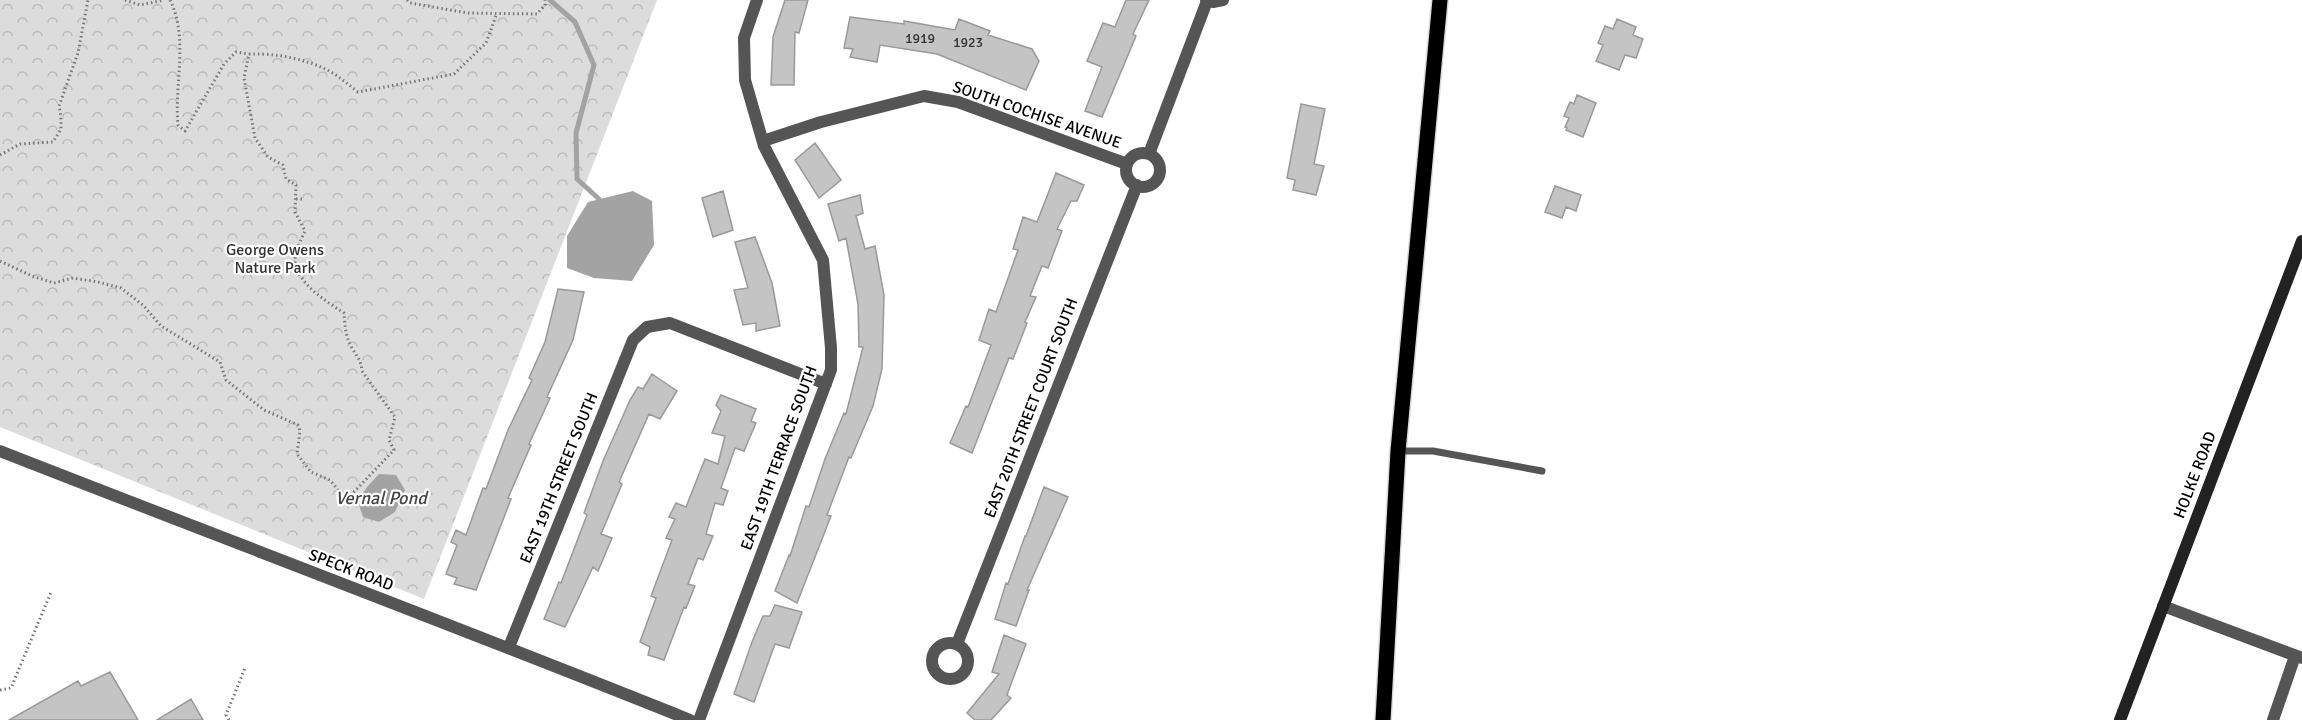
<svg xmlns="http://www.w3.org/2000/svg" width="2302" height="720" font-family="Signika,sans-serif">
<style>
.forest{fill:url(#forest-crowns)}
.water{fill:#a3a3a3}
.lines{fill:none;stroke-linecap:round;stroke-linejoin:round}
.stream{stroke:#a3a3a3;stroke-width:5}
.building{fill:#c4c4c4;stroke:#999;stroke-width:1.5}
.primary-casing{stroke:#dbdbdb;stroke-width:18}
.path{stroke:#777;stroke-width:3;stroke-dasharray:1.5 3;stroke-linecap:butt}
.lane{stroke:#555;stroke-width:7}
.street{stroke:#555;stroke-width:12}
.secondary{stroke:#222;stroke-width:12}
.primary{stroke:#000;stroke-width:15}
.labels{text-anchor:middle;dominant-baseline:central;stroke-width:4.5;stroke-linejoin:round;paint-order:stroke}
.number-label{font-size:14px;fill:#313131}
.street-label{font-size:16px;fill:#000;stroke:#fff}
.park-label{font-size:16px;fill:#333;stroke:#fff}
.water-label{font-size:18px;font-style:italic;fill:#444;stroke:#fff}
</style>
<defs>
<pattern id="forest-crowns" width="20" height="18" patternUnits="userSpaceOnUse" patternTransform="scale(1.5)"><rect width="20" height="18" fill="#dcdcdc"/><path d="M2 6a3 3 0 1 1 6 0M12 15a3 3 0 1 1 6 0" fill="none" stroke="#bbb"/></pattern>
</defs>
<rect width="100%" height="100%" fill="#fff"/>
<path class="forest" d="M 0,0 L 657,0 L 424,599 L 0,427 Z"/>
<path class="water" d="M 633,191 L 652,201 L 654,245 L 632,281 L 594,278 L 567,268 L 567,236 L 588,202 Z
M 379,474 L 396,475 L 405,490 L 395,512 L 379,522 L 363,517 L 358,502 L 367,487 Z"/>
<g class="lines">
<path class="stream" d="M 550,0 L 575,22 L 594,65 L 576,133 L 577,179 L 599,199"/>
</g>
<path class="building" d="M 785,0 L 808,0 L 799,33 L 795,32 L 794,85 L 771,85 L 773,37 Z
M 1126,0 L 1149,0 L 1133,34 L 1136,36 L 1102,117 L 1085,111 L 1102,67 L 1087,61 L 1103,23 L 1115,27 Z
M 850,17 L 904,24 L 904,21 L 955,30 L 959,19 L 990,31 L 988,35 L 1032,49 L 1039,61 L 1026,90 L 937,54 L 880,45 L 877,62 L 850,57 L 853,49 L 844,48 Z
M 1617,19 L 1636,27 L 1633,35 L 1643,39 L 1636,58 L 1625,55 L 1619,70 L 1596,61 L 1603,45 L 1598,43 L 1605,26 L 1613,29 Z
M 1577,95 L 1596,103 L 1583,137 L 1566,130 L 1567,128 L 1565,127 L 1569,118 L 1564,116 L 1570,102 L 1574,104 Z
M 1301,104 L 1325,109 L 1314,164 L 1324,166 L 1316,195 L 1293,190 L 1295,180 L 1287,178 Z
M 815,143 L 841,180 L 819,198 L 795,160 Z
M 1056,173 L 1084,185 L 1077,201 L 1071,201 L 1057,229 L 1062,231 L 1048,268 L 1042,266 L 1030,296 L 1036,297 L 1025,322 L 1027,323 L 1013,359 L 1009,358 L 972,453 L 950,443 L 966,406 L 968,407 L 991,345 L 979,340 L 989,309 L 996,312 L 1018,250 L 1013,249 L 1023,217 L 1037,222 Z
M 1555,186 L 1581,195 L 1576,211 L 1566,207 L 1562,218 L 1545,212 Z
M 723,191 L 733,230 L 713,237 L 702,198 Z
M 860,195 L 863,213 L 856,216 L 865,249 L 875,246 L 884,295 L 882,369 L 873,406 L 851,458 L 849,457 L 827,515 L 831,516 L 797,603 L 775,591 L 789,555 L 790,556 L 806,506 L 809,507 L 825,459 L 844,413 L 846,414 L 863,347 L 859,347 L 858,304 L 846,238 L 839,241 L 828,204 Z
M 755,237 L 772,283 L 780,326 L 756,331 L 756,323 L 743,325 L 734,290 L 748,288 L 735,242 Z
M 558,289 L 584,292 L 573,340 L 547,397 L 550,398 L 529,444 L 531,445 L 508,498 L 511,499 L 476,590 L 454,584 L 457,578 L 446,574 L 457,545 L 451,542 L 456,530 L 466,535 L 483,488 L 486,489 L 508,430 L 532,380 L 529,378 L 545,342 Z
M 652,374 L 677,391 L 660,419 L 649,414 L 619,482 L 622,484 L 601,534 L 612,538 L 598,571 L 593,567 L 565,627 L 544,619 L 559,582 L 561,583 L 587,515 L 584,513 L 603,461 L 630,400 L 638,387 L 643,389 Z
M 721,395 L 756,409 L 751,421 L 756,423 L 744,451 L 735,448 L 721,488 L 728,491 L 723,505 L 715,503 L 706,534 L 713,536 L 703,560 L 698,558 L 688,584 L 695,586 L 686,608 L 684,607 L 664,660 L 648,655 L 650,647 L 640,642 L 656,598 L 651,596 L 672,540 L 666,538 L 675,519 L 669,517 L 676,503 L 686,507 L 705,459 L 718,464 L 725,436 L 712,433 L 721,411 L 716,405 Z
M 1044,487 L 1068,497 L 1027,590 L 1029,590 L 1016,626 L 995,619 L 1006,583 L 1008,584 L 1025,536 L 1026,536 Z
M 775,605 L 802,612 L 789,648 L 775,644 L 754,702 L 734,694 L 752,642 L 763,616 L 770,616 Z
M 1004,635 L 1026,644 L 1007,695 L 1011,698 L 991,720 L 975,720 L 967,713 L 999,674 L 992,672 Z
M 110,672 L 138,720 L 9,720 L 78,681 L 81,686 Z
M 191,699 L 203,720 L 157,720 Z"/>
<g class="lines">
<defs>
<path id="primary" d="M 1383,720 L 1398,451 L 1440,0"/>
</defs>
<use href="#primary" class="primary-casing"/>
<path class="path" d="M 125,0 L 140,5 L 164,0
M 170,0 C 189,38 174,85 178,125 L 185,131 L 224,64 L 236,52 L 249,54
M 407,0 L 410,3 L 468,13 L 537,14 L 545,5 L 545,0
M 0,155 L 20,144 L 53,142 L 61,129 L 61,116 L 59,106 L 78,53 L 88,0
M 296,199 L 305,199
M 0,261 L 32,276 L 54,283 L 73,278 L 98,282 L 121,288 L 144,306 L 161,326 L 220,362 L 226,380 L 264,410 L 298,425 L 300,431 L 297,454 L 311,472 L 330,480 L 339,491 L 352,494 L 394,450 L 389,440 L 395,417 L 362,371 C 361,360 357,357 352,348 C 345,336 345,325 344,313 C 327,302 303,287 296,267 C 292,256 300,242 305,231 L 295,212 L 296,185 L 286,179 L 283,165 L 268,157 L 255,138 L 244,78 L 249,54 C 275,53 308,59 331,72 C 341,78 349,85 358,92 L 454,74 L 486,43 L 497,13
M 0,690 L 11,688 L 51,592
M 229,720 L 226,715 L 245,668"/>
<path class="lane" d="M 1398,451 L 1433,451 L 1542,471"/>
<path class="street" d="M 1206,0 L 1213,2 L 1223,0
M 763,141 L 821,122 L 924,96 L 958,102 L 1127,164
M1126 170a17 17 0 1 1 34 0a17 17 0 1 1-34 0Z
M 1149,154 L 1207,1
M 0,451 C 230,541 461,628 690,720
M 2163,606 L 2302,658
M932 661a18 18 0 1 1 36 0a18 18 0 1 1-36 0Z
M 957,644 L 1137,185
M 509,647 L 633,340 L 647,327 L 670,323 L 826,384
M 699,720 L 831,370 L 831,348 L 823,260 L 764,146 L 745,80 L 744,38 L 757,0
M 2273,720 L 2295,656"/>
<path class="secondary" d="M 2120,720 L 2302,241"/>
<use href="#primary" class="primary"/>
</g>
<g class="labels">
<g class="number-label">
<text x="920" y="38">1919</text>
<text x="968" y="42">1923</text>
</g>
<g class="street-label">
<text transform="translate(1037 115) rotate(19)">SOUTH COCHISE AVENUE</text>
<text transform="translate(1031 408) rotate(-69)">EAST 20TH STREET COURT SOUTH</text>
<text transform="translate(779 458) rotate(-70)">EAST 19TH TERRACE SOUTH</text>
<text transform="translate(2195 475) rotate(-69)">HOLKE ROAD</text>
<text transform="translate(559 478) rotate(-68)">EAST 19TH STREET SOUTH</text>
<text transform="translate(351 570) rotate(21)">SPECK ROAD</text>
</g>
<g class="park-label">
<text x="275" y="250">George Owens<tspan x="275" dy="18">Nature Park</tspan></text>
</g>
<g class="water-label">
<text x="381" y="498">Vernal Pond</text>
</g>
</g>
</svg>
